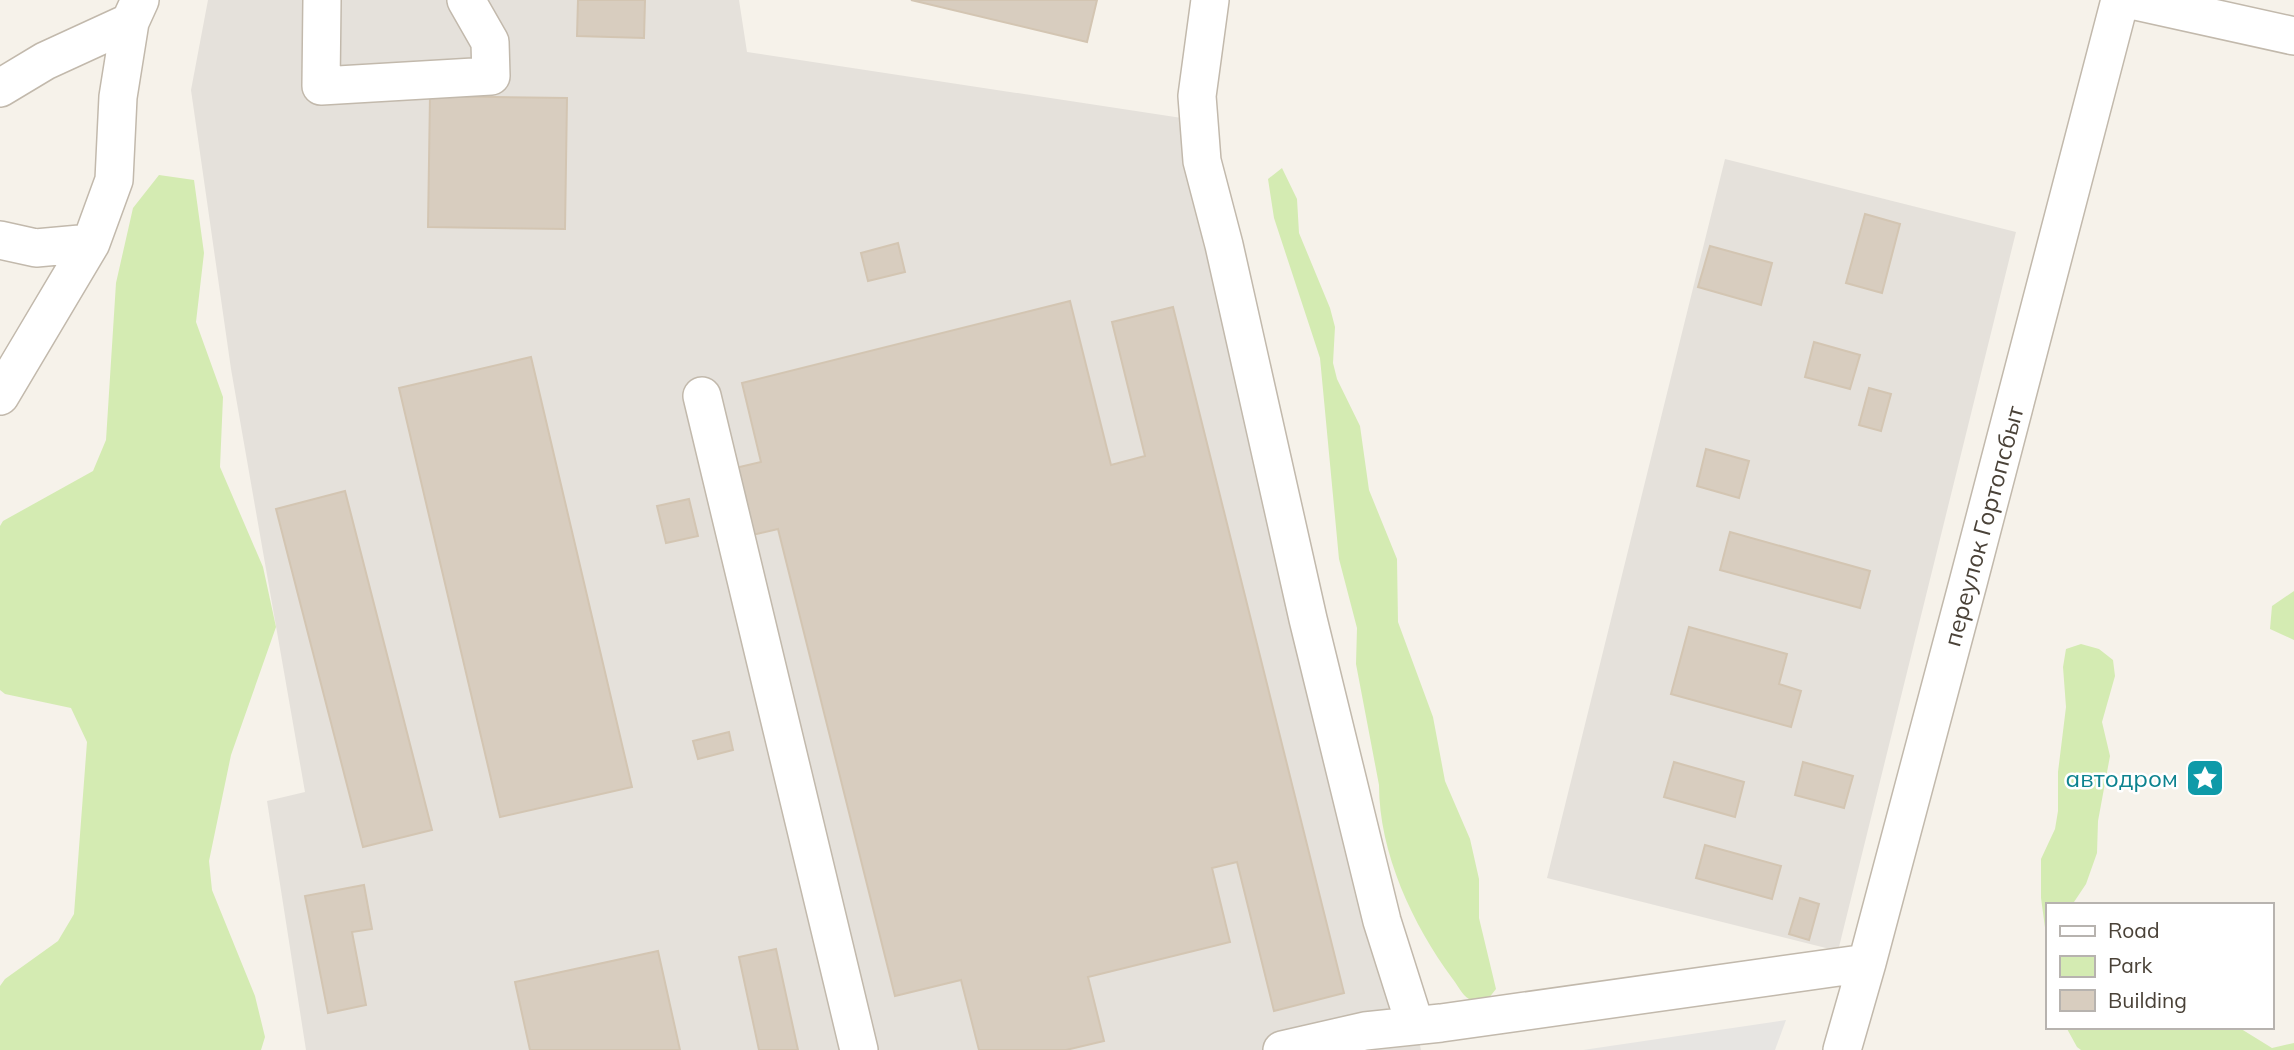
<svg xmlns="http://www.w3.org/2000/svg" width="2294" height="1050" font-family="Mulish,sans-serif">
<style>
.industrial{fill:#e5e1db}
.green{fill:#d4ebb2}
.parking{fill:#e7e5e2}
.building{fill:#d8cdbf;stroke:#d3c5b2;stroke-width:2}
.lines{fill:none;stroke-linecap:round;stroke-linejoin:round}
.minor-casing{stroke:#c2b9ac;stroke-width:40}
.minor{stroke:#fff;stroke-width:37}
.labels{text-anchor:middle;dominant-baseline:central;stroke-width:5;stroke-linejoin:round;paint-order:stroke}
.street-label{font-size:24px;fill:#4a4238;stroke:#fff}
.culture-label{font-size:24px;fill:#0d838f;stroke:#fff;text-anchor:end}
</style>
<rect width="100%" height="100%" fill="#f6f2ea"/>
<path class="industrial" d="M 208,0 L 739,0 L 747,52 L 1208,122 L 1421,1050 L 306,1050 L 267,801 L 305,792 L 231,369 L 191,90 Z
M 1725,159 L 2016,232 L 1838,951 L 1547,878 Z"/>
<path class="green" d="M 1282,168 L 1297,199 L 1299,233 L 1330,308 L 1335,327 L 1333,363 L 1337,379 L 1360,426 L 1369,490 L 1397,559 L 1398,622 L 1433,717 L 1445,781 L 1470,839 L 1479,879 L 1479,918 L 1496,989 L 1484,1004 C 1480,1002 1472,1002 1469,999 C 1462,995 1457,984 1452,978 C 1413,925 1379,853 1379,785 L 1356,664 L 1357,628 L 1339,559 L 1320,358 L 1274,218 L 1268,179 Z
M 159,175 L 194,180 L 204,253 L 196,322 L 223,397 L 220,467 L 263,567 L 276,627 L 231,755 L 209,861 L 212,890 L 255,996 L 265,1037 L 261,1050 L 0,1050 L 0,986 L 5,979 L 58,941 L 74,914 L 87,742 L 71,708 L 5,694 L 0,690 L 0,526 L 3,521 L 93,471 L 106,440 L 116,283 L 133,208 Z
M 2294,591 L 2294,640 L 2270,629 L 2272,606 Z
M 2081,644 L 2099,649 L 2113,660 L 2115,676 L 2102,722 L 2110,756 L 2098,821 L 2097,853 L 2086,884 L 2072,905 L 2047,905 L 2047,942 L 2041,898 L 2041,859 L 2055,829 L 2058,811 L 2058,772 L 2066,707 L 2063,667 L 2066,649 Z
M 2066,1027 L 2170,1027 L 2175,1030 L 2238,1027 L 2272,1048 L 2294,1043 L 2294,1050 L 2081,1050 L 2077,1047 Z"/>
<path class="parking" d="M 1786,1020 L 1775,1050 L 1583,1050 Z"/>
<path class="building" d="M 578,0 L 645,0 L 644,38 L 577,36 Z
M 911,0 L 1097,0 L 1087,42 Z
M 430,96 L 567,98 L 565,229 L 428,227 Z
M 1865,214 L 1900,224 L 1882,293 L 1846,283 Z
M 898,243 L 905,272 L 868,281 L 861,253 Z
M 1710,246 L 1772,263 L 1761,305 L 1698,287 Z
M 1070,301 L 1111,465 L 1145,456 L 1112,322 L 1173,307 L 1344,993 L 1274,1011 L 1237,862 L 1212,868 L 1230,942 L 1088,977 L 1104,1041 L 1066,1050 L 979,1050 L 961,980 L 895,996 L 778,529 L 748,536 L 731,469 L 761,462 L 742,383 Z
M 1814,342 L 1860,355 L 1850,389 L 1805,377 Z
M 531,357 L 632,787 L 500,817 L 399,388 Z
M 1869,388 L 1891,394 L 1881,431 L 1859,425 Z
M 1706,449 L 1749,461 L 1739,498 L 1697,486 Z
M 345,491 L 432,830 L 363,847 L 276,509 Z
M 689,499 L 698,536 L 666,543 L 657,506 Z
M 1730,532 L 1870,571 L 1860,608 L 1720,570 Z
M 1689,627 L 1787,654 L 1779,684 L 1801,691 L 1791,727 L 1671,694 Z
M 729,732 L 733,750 L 698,759 L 693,741 Z
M 1674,762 L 1744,782 L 1735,817 L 1664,797 Z
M 1803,762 L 1853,776 L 1844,808 L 1795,795 Z
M 1705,845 L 1781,866 L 1772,899 L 1696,878 Z
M 364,885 L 372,929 L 352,932 L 366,1005 L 328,1013 L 305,896 Z
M 1800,898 L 1819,904 L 1809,940 L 1789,934 Z
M 776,949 L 798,1050 L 759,1050 L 739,957 Z
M 658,951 L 680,1050 L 530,1050 L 515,982 Z"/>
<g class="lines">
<defs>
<path id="minor" d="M 322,0 L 321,86 L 491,76 L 490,42 L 466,0
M 1210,0 L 1197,96 L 1202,161 L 1224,245 L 1308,619 L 1382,921 L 1415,1025
M 2131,0 L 2294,36
M 0,88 L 45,61 L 130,22
M 0,240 L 36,248 L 91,243
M 0,396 L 91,243 L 114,180 L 118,97 L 130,22 L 140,0
M 702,396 L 859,1050
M 1282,1050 L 1365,1031 L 1441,1023 L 1867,963
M 1842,1050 L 1867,963 L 1968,583 L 2120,0"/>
</defs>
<use href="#minor" class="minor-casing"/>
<use href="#minor" class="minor"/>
</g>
<defs>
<symbol id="sight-square" viewBox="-11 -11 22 22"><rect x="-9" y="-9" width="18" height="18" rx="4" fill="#0f9aa8" stroke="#fff"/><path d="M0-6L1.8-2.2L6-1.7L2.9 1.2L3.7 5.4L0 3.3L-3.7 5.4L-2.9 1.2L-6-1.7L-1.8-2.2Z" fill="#fff"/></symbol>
</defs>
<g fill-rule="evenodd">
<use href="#sight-square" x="2183" y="756" width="44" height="44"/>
</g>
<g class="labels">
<g class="street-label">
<text transform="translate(1983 526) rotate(-75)">переулок Гортопсбыт</text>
</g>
<g class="culture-label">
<text x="2178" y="778">автодром</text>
</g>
</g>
<rect x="2046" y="903" width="228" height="126" fill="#ffffff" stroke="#b7b3af" stroke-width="2"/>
<rect x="2060" y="926" width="35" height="10" fill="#ffffff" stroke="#b7b3af" stroke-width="2"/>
<text x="2108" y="938" font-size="21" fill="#4a4238">Road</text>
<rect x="2060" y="956" width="35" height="21" fill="#d4ebb2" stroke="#b7b3af" stroke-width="2"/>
<text x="2108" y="973" font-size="21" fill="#4a4238">Park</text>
<rect x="2060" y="990" width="35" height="21" fill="#d8cdbf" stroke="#b7b3af" stroke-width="2"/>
<text x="2108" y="1008" font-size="21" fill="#4a4238">Building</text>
</svg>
